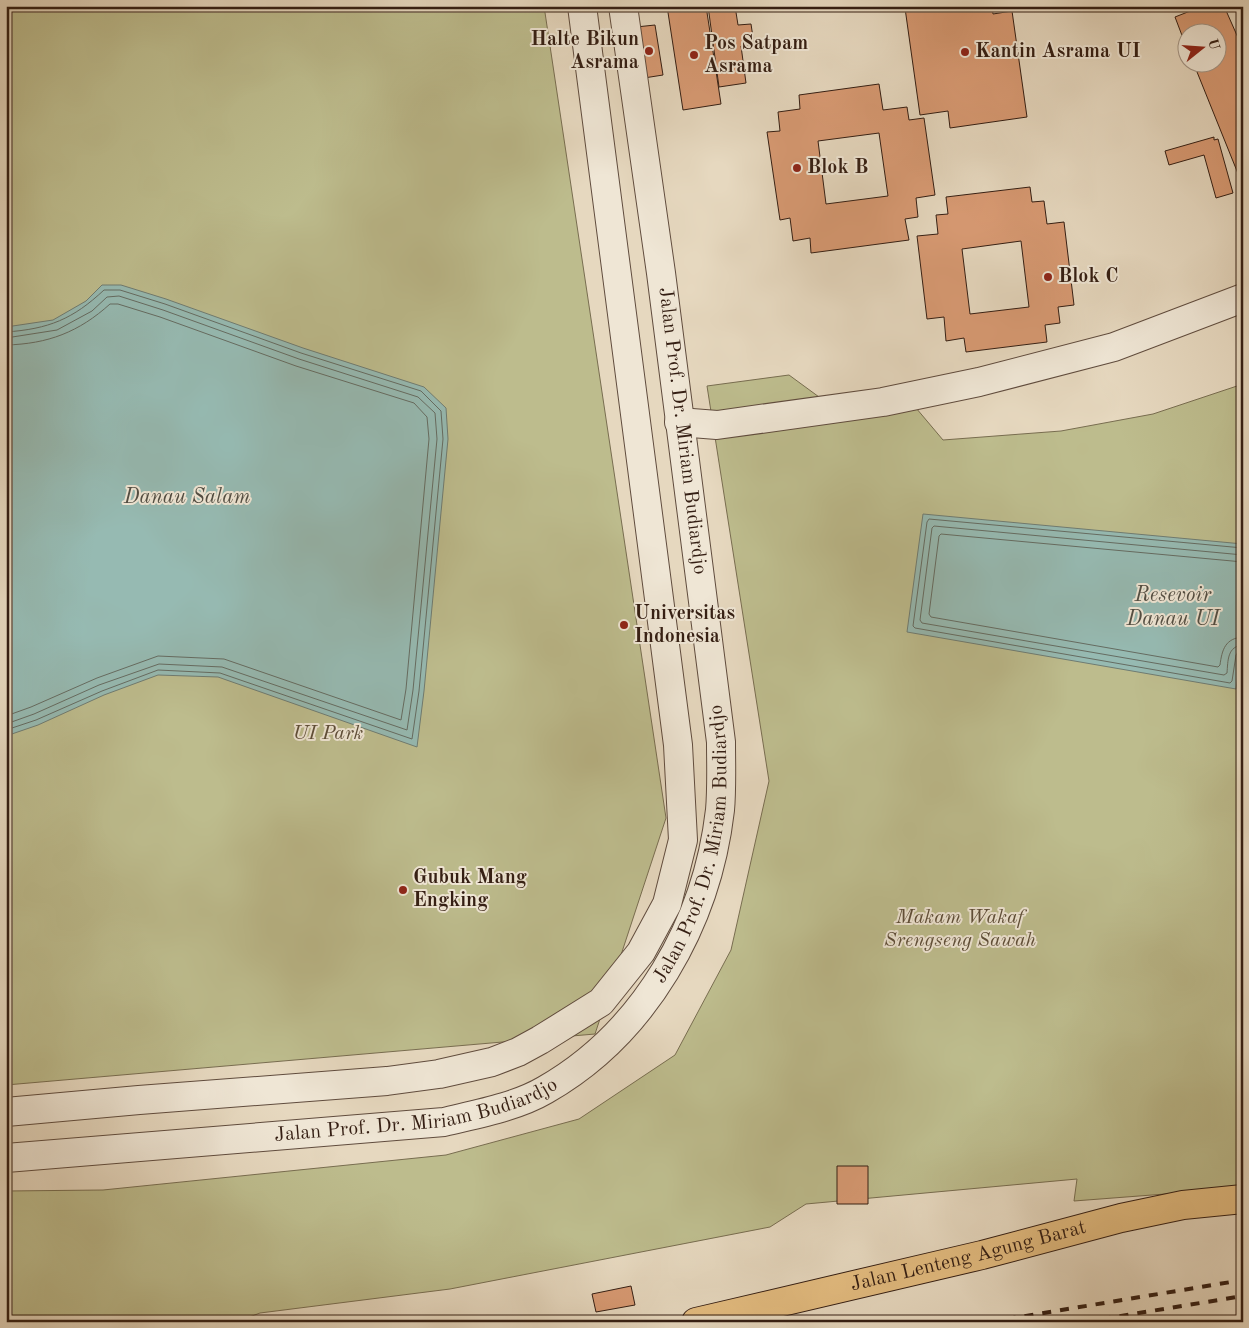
<svg xmlns="http://www.w3.org/2000/svg" width="1249" height="1328" font-family="'Old Standard TT',serif">
<style>
.green{fill:#bdbc8d;stroke:#786d50}
.water{fill:#96bab2;stroke:#6f7c72}
.lines{fill:none;stroke-linecap:round;stroke-linejoin:round}
.shore{stroke:#656c62;stroke-width:1}
.building{fill:#d89a73;stroke:#341e13;fill-rule:evenodd}
.minor-casing{stroke:#604c3e;stroke-width:30}
.major-casing{stroke:#341e13;stroke-width:30}
.minor{stroke:#efe6d5;stroke-width:28}
.major{stroke:#e3bc80;stroke-width:28}
.rail{stroke:#341e13;stroke-width:4;stroke-dasharray:9 9;stroke-linecap:butt}
.poi-dot{fill:#8f2418;stroke:#efe6d5;stroke-width:2}
.labels{text-anchor:middle;dominant-baseline:central;stroke-width:4;stroke-linejoin:round;paint-order:stroke}
.poi-label{font-size:20px;font-weight:bold;fill:#341e13;stroke:#efe6d5;text-anchor:start}
.street-label{font-size:20px;fill:#341e13;stroke:#efe6d5}
.park-label{font-size:20px;font-style:italic;fill:#5d4d38;stroke:#efe6d5}
.water-label{font-size:21px;font-style:italic;fill:#514d43;stroke:#efe6d5}
</style>
<rect width="100%" height="100%" fill="#e6d8bf"/>
<filter id="stains"><feTurbulence type="fractalNoise" baseFrequency=".004" numOctaves="4"/><feColorMatrix values="0 0 0 0 .2 0 0 0 0 .09 0 0 0 0 .02 0 0 0 .5 -.17"/></filter>
<radialGradient id="worn" r=".72"><stop offset=".6" stop-color="#630" stop-opacity="0"/><stop offset="1" stop-color="#630" stop-opacity=".3"/></radialGradient>
<path class="green" d="M 6,6 L 544,6 L 666,818 L 595,1034 L 6,1085 Z
M 789,375 L 845,416 L 900,389 L 943,440 L 1061,431 L 1153,414 L 1243,384 L 1243,1188 L 1074,1201 L 1077,1179 L 806,1204 L 770,1227 L 450,1289 L 260,1313 L 236,1322 L 6,1322 L 6,1191 L 103,1190 L 446,1155 L 579,1119 L 675,1055 L 731,950 L 769,781 L 707,386 Z"/>
<path class="water" d="M 102,285 L 121,285 L 166,299 L 303,348 L 424,387 L 446,408 L 448,439 L 424,691 L 417,747 L 218,677 L 158,675 L 104,695 L 38,725 L 6,736 L 6,327 L 53,320 L 86,301 Z
M 923,514 L 1243,544 L 1243,637 L 1236,689 L 907,632 Z"/>
<g class="lines">
<path class="shore" d="M 6,332 C 49,329 73,319 104,290 L 120,290 L 165,304 L 301,353 L 421,391 L 441,411 L 443,439 L 419,691 L 412,739 L 220,673 L 158,670 L 102,691 L 36,720 L 6,730
M 6,338 L 57,330 L 92,311 L 107,297 L 119,296 L 163,310 L 299,359 L 418,397 L 435,413 L 437,439 L 413,690 L 407,730 L 222,667 L 159,664 L 99,685 L 34,714 L 6,724
M 6,345 C 48,344 79,332 110,304 L 118,304 L 160,317 L 296,366 L 414,403 L 427,417 L 429,439 L 406,689 L 401,720 L 224,659 L 158,656 L 97,678 L 31,707 L 6,716
M 1243,548 L 929,519 L 927,522 L 913,626 L 915,628 L 1230,683 L 1232,681 L 1236,655 L 1238,652 L 1243,651
M 1243,555 L 934,526 L 932,528 L 920,620 L 922,623 L 1224,675 L 1227,673 C 1228,661 1227,646 1243,645
M 1243,562 L 941,534 L 939,536 L 929,614 L 931,617 L 1218,667 L 1220,665 C 1222,650 1225,638 1243,637"/>
</g>
<path class="building" d="M 667,6 L 706,6 L 721,104 L 683,110 Z
M 708,6 L 735,6 L 738,25 L 751,24 L 754,44 L 741,46 L 746,83 L 719,87 Z
M 920,6 L 992,6 L 993,14 L 1012,11 L 1027,117 L 950,128 L 948,111 L 920,115 L 905,8 Z
M 1203,6 L 1224,6 L 1243,49 L 1243,186 L 1193,62 L 1216,62 L 1216,32 L 1186,32 L 1186,46 L 1175,17 Z
M 655,25 L 663,75 L 644,78 L 636,27 Z
M 879,84 L 883,110 L 907,107 L 909,120 L 924,118 L 935,195 L 916,198 L 918,217 L 905,219 L 909,240 L 811,253 L 810,238 L 793,241 L 790,218 L 780,220 L 767,132 L 780,131 L 778,112 L 800,109 L 799,95 ZM 879,133 L 888,196 L 826,204 L 818,141 Z
M 1214,137 L 1214,140 L 1218,139 L 1233,193 L 1216,198 L 1204,155 L 1169,165 L 1165,151 Z
M 1030,187 L 1032,202 L 1044,201 L 1047,224 L 1064,222 L 1074,305 L 1058,307 L 1060,323 L 1045,325 L 1047,342 L 966,352 L 964,338 L 946,341 L 944,317 L 927,319 L 917,236 L 938,234 L 936,215 L 948,214 L 946,197 ZM 1021,241 L 1029,307 L 970,314 L 962,249 Z
M 837,1166 L 868,1166 L 868,1204 L 837,1204 Z
M 631,1286 L 635,1305 L 596,1312 L 592,1294 Z"/>
<g class="lines">
<defs>
<g id="minor">
<path d="M 679,422 L 717,425 L 883,402 L 979,382 L 1114,347 L 1243,298"/>
<path d="M 6,1112 L 139,1100 L 387,1081 L 439,1074 L 492,1062 L 518,1052 L 540,1040 L 601,1002 L 641,952 L 667,904 L 683,840 L 678,745 L 582,6"/>
<path id="s1" d="M 6,1158 L 444,1122 C 477,1114 516,1107 545,1090 C 645,1033 707,923 720,810 C 722,788 721,764 721,742 L 661,273 L 623,6"/>
</g>
<g id="major">
<path id="s2" d="M 696,1322 L 982,1255 L 1121,1218 L 1183,1205 L 1243,1199"/>
</g>
</defs>
<use href="#minor" class="minor-casing"/>
<use href="#major" class="major-casing"/>
<use href="#minor" class="minor"/>
<use href="#major" class="major"/>
<path class="rail" d="M 989,1322 L 1243,1280
M 1084,1322 L 1243,1296"/>
</g>
<g class="poi-dot">
<circle cx="649" cy="51" r="5"/>
<circle cx="965" cy="52" r="5"/>
<circle cx="694" cy="55" r="5"/>
<circle cx="797" cy="168" r="5"/>
<circle cx="1048" cy="277" r="5"/>
<circle cx="624" cy="625" r="5"/>
<circle cx="403" cy="890" r="5"/>
</g>
<g class="labels">
<g class="poi-label">
<text x="639" y="40" text-anchor="end">Halte Bikun<tspan x="639" dy="23">Asrama</tspan></text>
<text x="704" y="44">Pos Satpam<tspan x="704" dy="23">Asrama</tspan></text>
<text x="975" y="52">Kantin Asrama UI</text>
<text x="807" y="168">Blok B</text>
<text x="1058" y="277">Blok C</text>
<text x="634" y="614">Universitas<tspan x="634" dy="23">Indonesia</tspan></text>
<text x="413" y="878">Gubuk Mang<tspan x="413" dy="23">Engking</tspan></text>
</g>
<g class="street-label">
<text transform="translate(682 431) rotate(83)">Jalan Prof. Dr. Miriam Budiardjo</text>
<text stroke="none"><textPath href="#s1" startOffset="849">Jalan Prof. Dr. Miriam Budiardjo</textPath></text>
<text stroke="none"><textPath href="#s1" startOffset="414">Jalan Prof. Dr. Miriam Budiardjo</textPath></text>
<text stroke="none"><textPath href="#s2" startOffset="280">Jalan Lenteng Agung Barat</textPath></text>
</g>
<g class="park-label">
<text x="328" y="734">UI Park</text>
<text x="960" y="918">Makam Wakaf<tspan x="960" dy="23">Srengseng Sawah</tspan></text>
</g>
<g class="water-label">
<text x="187" y="497">Danau Salam</text>
<text x="1173" y="595">Resevoir<tspan x="1173" dy="24">Danau UI</tspan></text>
</g>
</g>
<rect width="1249" height="1328" fill="none" stroke="#e6d8bf" stroke-width="25"/>
<rect x="8" y="8" width="1234" height="1313" fill="none" stroke="#341e13" stroke-width="2.5"/>
<rect x="12" y="12" width="1224" height="1303" fill="none" stroke="#341e13"/>
<g transform="translate(1202 48) rotate(73)"><circle r="24" fill="#efe6d5" stroke="#a49687"/>
<path d="M0-4L9 19L0 12L-9 19Z" fill="#8f2418"/>
<text y="-8" font-size="14" font-weight="bold" text-anchor="middle" fill="#341e13">U</text>
</g>
<rect width="100%" height="100%" filter="url(#stains)"/>
<rect width="100%" height="100%" fill="url(#worn)"/>
</svg>
